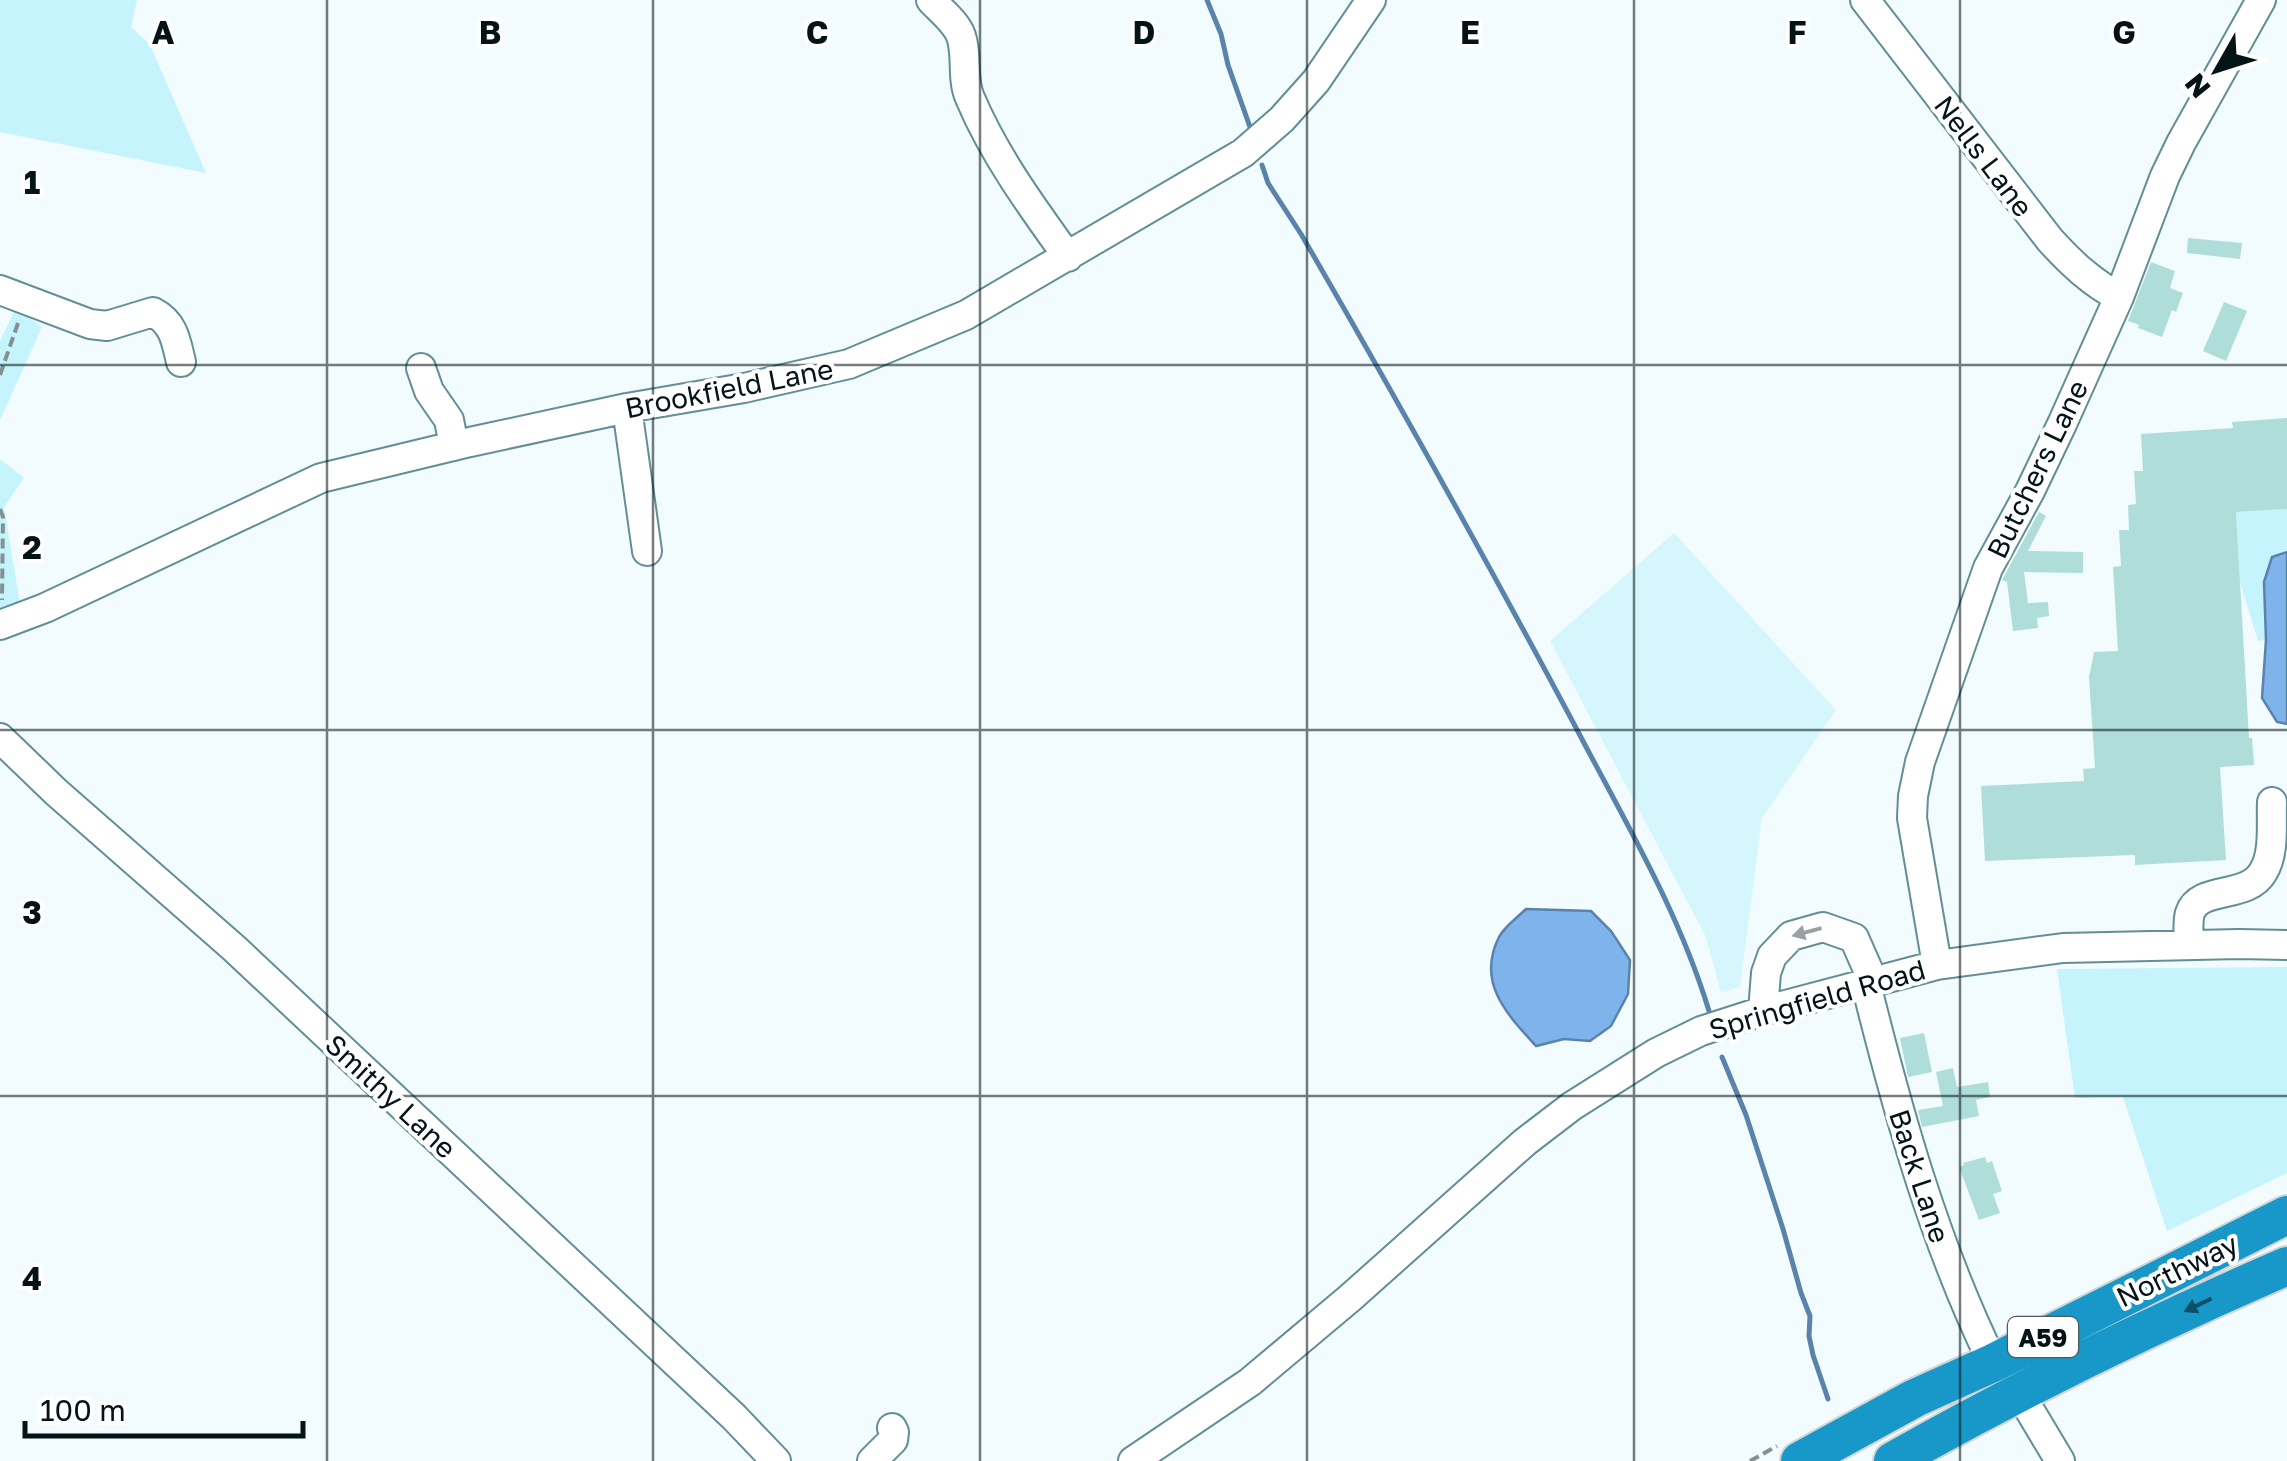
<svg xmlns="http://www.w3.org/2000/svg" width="2287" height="1461" font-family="'Golos Text',sans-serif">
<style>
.built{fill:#d5f6fd}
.green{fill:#c5f4fd}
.water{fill:#7fb3ec;stroke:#5a83ac;stroke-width:2.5}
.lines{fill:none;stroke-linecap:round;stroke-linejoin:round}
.stream{stroke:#5a83ac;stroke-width:5}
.building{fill:#afdeda}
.minor-casing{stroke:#628e95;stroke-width:32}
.highway-casing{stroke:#d2d5d5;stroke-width:42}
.path{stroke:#849193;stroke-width:4;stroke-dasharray:10 5;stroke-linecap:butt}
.minor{stroke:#fff;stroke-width:28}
.highway{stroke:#1798c8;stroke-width:38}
.oneway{fill:#9aa1a2}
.oneway2{fill:#0c4f66}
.grid{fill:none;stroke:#031316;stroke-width:2.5;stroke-opacity:0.55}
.labels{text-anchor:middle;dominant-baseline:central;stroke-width:8;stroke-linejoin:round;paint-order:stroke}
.shield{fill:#fff;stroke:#4f5a5c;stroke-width:2.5}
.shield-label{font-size:25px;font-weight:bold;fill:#031316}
.street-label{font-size:28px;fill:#031316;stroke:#fff}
.grid-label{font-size:32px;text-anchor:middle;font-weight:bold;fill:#031316;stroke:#fff;stroke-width:8;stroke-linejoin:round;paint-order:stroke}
</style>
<rect width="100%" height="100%" fill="#f2fbfd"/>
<path class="built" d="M 1674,533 L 1836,710 L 1762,818 L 1740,987 L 1721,993 L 1706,937 L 1550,641 Z"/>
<path class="green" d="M 0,0 L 137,0 L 131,27 L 150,45 L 206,173 L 0,132 Z
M 16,308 L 42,327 L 0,420 L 0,341 Z
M 0,459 L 24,478 L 4,507 L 20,604 L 0,614 Z
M 2287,507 L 2287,552 L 2272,557 L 2264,582 L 2266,640 L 2258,641 L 2240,582 L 2236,512 L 2286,509 Z
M 2287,967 L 2287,1173 L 2167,1231 L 2123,1097 L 2075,1098 L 2057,969 Z"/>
<path class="water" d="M 2287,552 L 2287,724 L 2277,722 L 2262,698 L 2266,640 L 2264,582 L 2272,557 Z
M 1526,909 L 1591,911 L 1611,931 L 1630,960 L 1628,994 L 1611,1026 L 1590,1041 L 1564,1039 L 1536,1046 C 1507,1014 1476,983 1499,937 C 1504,927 1518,917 1526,909 Z"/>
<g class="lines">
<path class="stream" d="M 1207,0 L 1221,34 L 1228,65 L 1250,127
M 1262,165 L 1268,183 L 1301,234 C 1395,396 1486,559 1574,724 C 1623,818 1678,909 1709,1011
M 1722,1057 L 1746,1115 L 1783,1229 L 1801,1293 L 1810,1316 L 1809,1336 L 1813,1355 L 1828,1399"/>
</g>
<path class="building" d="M 2188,238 L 2242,243 L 2240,259 L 2187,253 Z
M 2151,262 L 2175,271 L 2170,288 L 2183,293 L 2176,312 L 2172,310 L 2162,337 L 2138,328 L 2139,325 L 2128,321 Z
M 2224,302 L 2247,311 L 2226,361 L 2203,351 Z
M 2287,418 L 2287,509 L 2236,512 L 2249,738 L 2252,738 L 2254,765 L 2220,767 L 2226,860 L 2135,865 L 2135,855 L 1985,861 L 1981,786 L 2084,781 L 2083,769 L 2095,768 L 2089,677 L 2094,652 L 2118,651 L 2113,567 L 2121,566 L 2119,530 L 2129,530 L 2128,505 L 2136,504 L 2134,471 L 2143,471 L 2141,434 L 2233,428 L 2232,422 Z
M 2039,512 L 2046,516 L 2028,551 L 2083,552 L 2083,573 L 2024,572 L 2028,603 L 2048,602 L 2049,616 L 2037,618 L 2038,628 L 2013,631 L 2007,582 L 2002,580 Z
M 1924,1033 L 1932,1072 L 1908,1077 L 1900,1038 Z
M 1953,1068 L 1957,1087 L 1988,1082 L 1990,1097 L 1976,1100 L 1979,1116 L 1922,1127 L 1918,1110 L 1943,1106 L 1936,1072 Z
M 1985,1157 L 1987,1163 L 1992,1161 L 2002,1191 L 1993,1194 L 2000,1213 L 1979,1220 L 1959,1167 L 1964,1165 L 1963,1163 Z"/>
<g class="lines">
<defs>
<path id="minor" d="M 931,0 C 941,11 956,22 961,36 C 968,56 961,78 970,98 C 994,155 1032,207 1068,257
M 1865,0 L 2050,240 C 2071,263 2091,282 2119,297
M 0,290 L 90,324 L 107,326 L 153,312 C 174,323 176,341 181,362
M 421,368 L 429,391 L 449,420 L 454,446
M 627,408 L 647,551
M 0,625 L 45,608 L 321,478 L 470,442 L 627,408 L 744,388 L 849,364 L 966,315 L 1243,153 L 1282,119 L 1316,81 L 1371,0
M 0,738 L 56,792 L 235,949 L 734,1417 L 776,1461
M 2189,945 C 2189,935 2187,923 2190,913 C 2199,885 2247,900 2263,872 C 2275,853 2271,824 2272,802
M 1937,965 L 1912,818 L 1913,796 L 1920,762 L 1988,568 L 2030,491 L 2062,424 L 2119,297 L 2165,176 L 2181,143 L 2261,0
M 1866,984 C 1898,1113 1934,1243 1993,1363
M 1763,1011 L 1766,973 L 1772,956 L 1791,936 L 1823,927 L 1854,938 L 1873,981
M 2020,1394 L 2060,1461
M 872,1461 L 893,1440 L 894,1432 L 892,1428
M 1133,1461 L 1250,1382 L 1350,1298 L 1525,1142 L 1572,1106 L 1656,1053 L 1701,1031 L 1763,1011 L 1937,965 L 2063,948 L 2239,944 L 2287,945"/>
<path id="highway" d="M 1800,1461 L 1915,1398 L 1993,1363 L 2287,1215
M 1893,1461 C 2020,1389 2153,1324 2287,1266"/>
</defs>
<use href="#minor" class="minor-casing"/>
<use href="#highway" class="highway-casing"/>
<path class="path" d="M 0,375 L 18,323
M 0,509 L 3,517 L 2,600
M 1750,1461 L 1777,1446"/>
<use href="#minor" class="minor"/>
<use href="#highway" class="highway"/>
</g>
<defs><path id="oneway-solid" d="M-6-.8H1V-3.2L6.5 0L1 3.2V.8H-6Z" transform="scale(2.5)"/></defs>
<use class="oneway" href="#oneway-solid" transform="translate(1807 932) rotate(165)"/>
<use class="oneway2" href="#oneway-solid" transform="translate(2198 1305) rotate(154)"/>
<path class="grid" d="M 327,0 L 327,1461M 653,0 L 653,1461M 980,0 L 980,1461M 1307,0 L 1307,1461M 1634,0 L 1634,1461M 1960,0 L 1960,1461M 0,365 L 2287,365M 0,730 L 2287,730M 0,1096 L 2287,1096"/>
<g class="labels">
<rect class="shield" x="2008" y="1317" width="70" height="40" rx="8"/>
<g class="shield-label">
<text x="2043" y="1337">A59</text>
</g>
<g class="street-label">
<text transform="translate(1984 156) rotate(53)">Nells Lane</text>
<text transform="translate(729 388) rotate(-11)">Brookfield Lane</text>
<text transform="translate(2037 469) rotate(-64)">Butchers Lane</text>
<text transform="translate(1817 999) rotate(-16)">Springfield Road</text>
<text transform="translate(391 1096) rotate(43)">Smithy Lane</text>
<text transform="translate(1920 1176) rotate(72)">Back Lane</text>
<text transform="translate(2177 1270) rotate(-26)">Northway</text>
</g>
</g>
<g class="grid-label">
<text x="163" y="44">A</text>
<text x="490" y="44">B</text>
<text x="817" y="44">C</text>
<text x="1144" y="44">D</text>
<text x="1470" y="44">E</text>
<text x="1797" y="44">F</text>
<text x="2124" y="44">G</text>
<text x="32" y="194">1</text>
<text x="32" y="559">2</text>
<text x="32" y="924">3</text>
<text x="32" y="1290">4</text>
</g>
<g transform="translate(2217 70) rotate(231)" stroke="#ffffff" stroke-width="8" paint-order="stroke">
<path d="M0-8L18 38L0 25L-18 38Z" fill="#031316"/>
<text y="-15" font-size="28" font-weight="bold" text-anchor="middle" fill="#031316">N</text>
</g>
<path d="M25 1421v15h278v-15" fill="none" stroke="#031316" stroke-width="5"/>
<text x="40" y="1421" font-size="30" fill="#031316" stroke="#ffffff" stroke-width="8" paint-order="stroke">100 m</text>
</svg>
